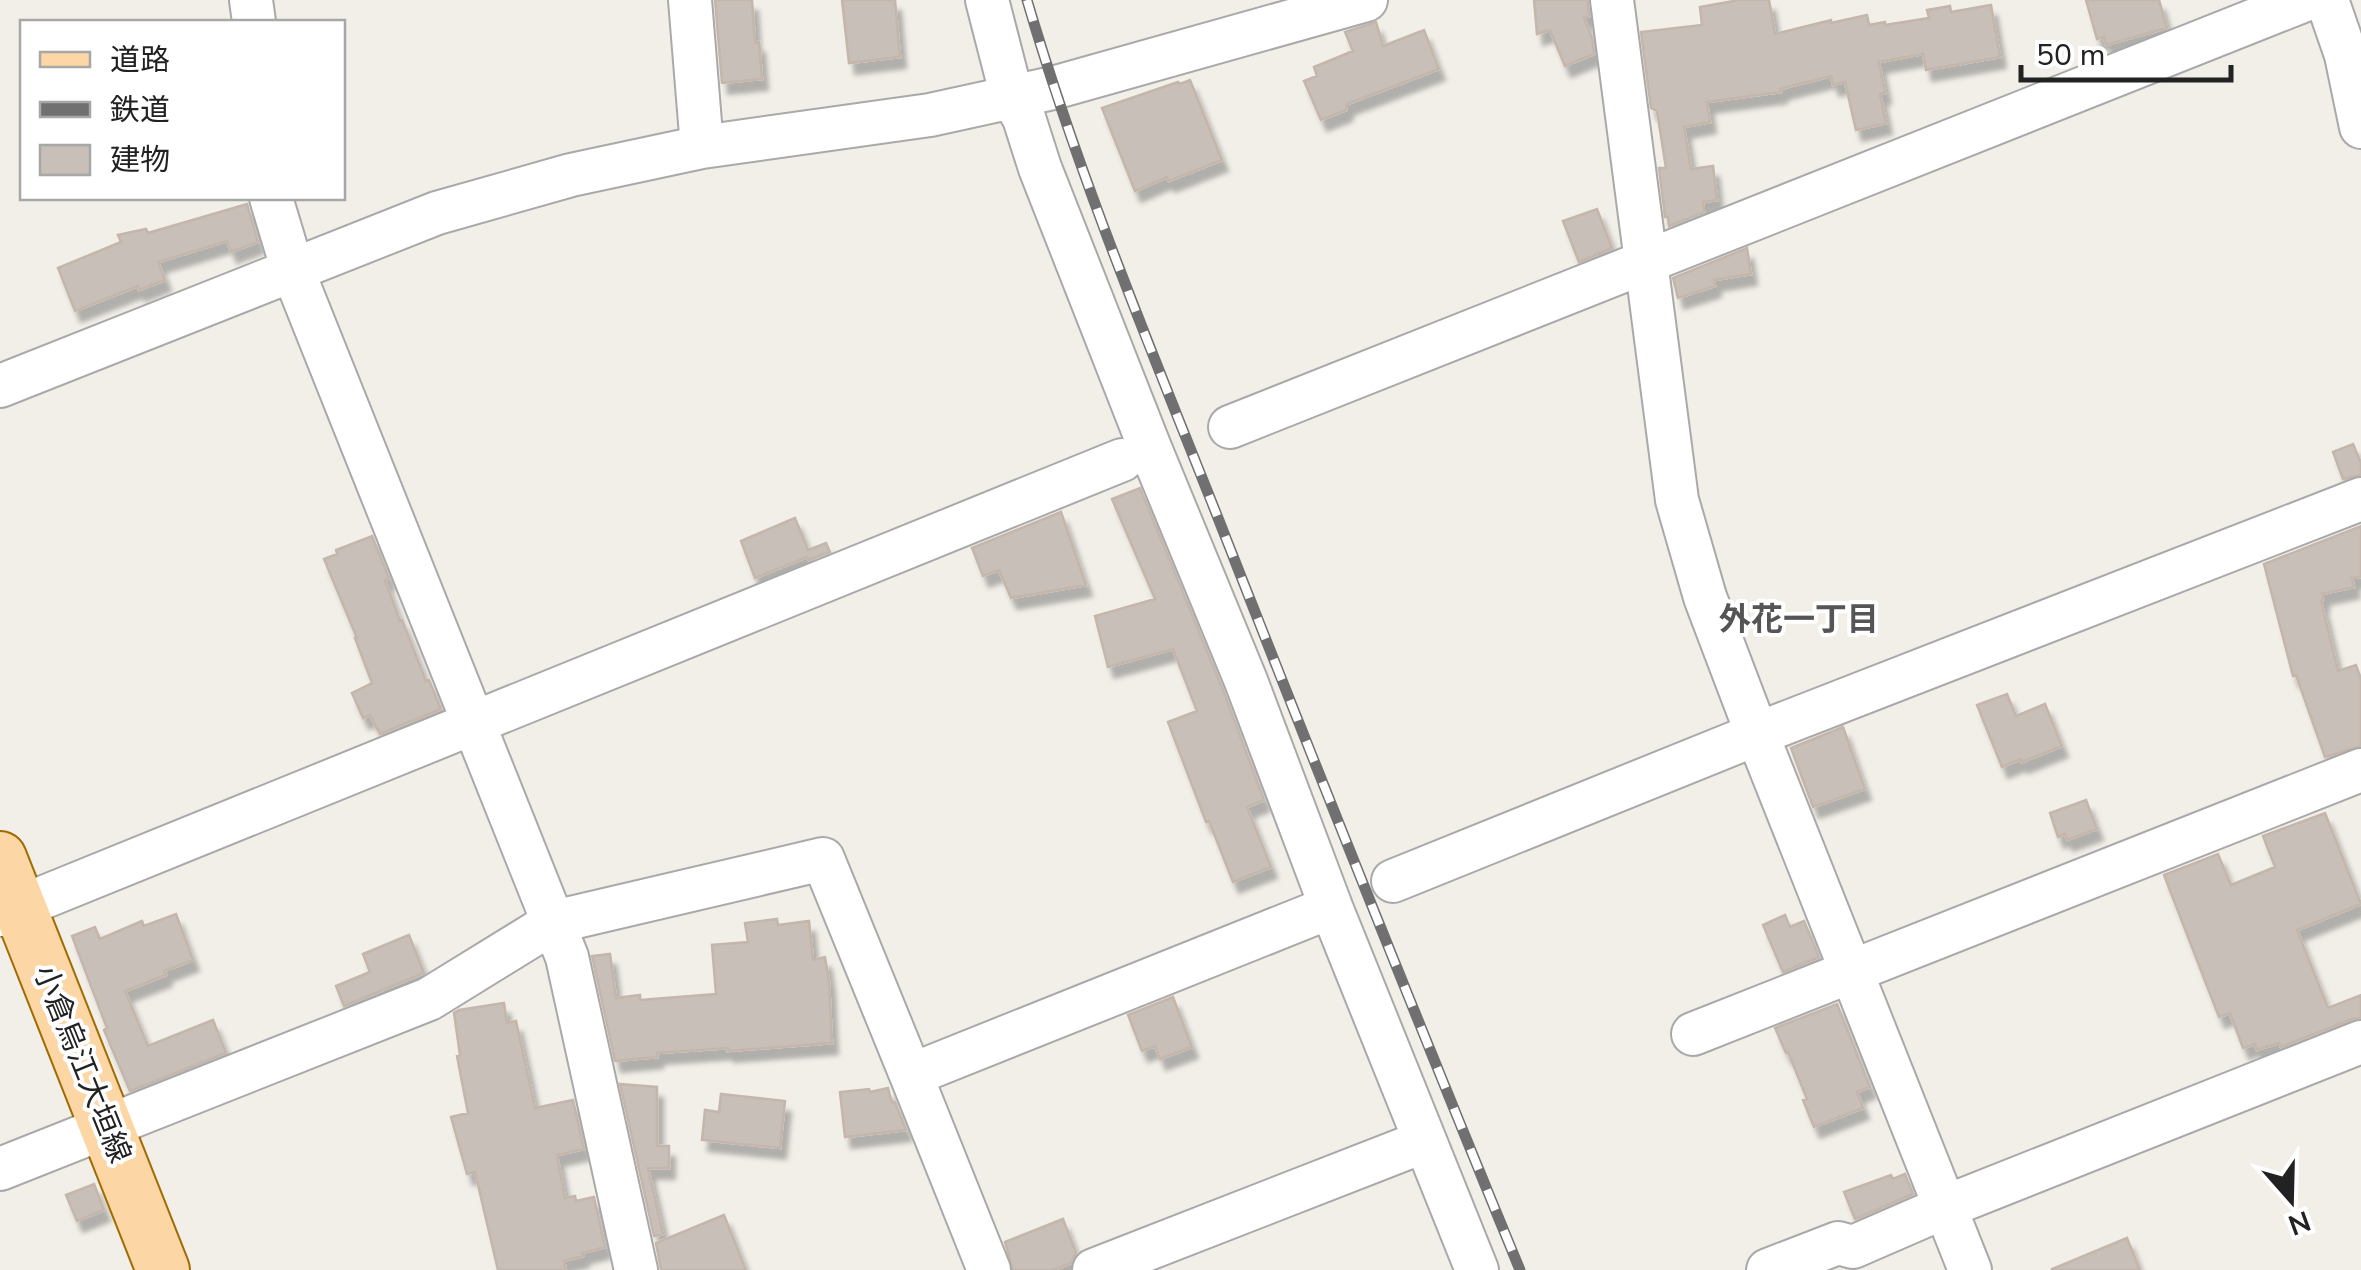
<svg xmlns="http://www.w3.org/2000/svg" width="2361" height="1270" font-family="'Nunito Sans','Noto Sans JP',sans-serif">
<style>
.building{fill:#c7bfb8;stroke:#c4b6ab;stroke-width:2.5;filter:url(#shadow)}
.lines{fill:none;stroke-linecap:round;stroke-linejoin:round}
.minor-casing{stroke:#a9a9a9;stroke-width:46}
.major-casing{stroke:#a06b00;stroke-width:56}
.minor{stroke:#fff;stroke-width:42}
.major{stroke:#fcd6a4;stroke-width:52}
.rail-casing{stroke:#707070;stroke-width:11}
.rail{stroke:#fff;stroke-width:8;stroke-dasharray:22;stroke-linecap:butt}
.labels{text-anchor:middle;dominant-baseline:central;stroke-width:8;stroke-linejoin:round;paint-order:stroke}
.street-label{font-size:30px;fill:#222;stroke:#fff}
.neighbourhood-label{font-size:32px;font-weight:bold;fill:#555;stroke:#fff}
</style>
<defs>
<filter id="shadow"><feDropShadow dx="6" dy="11" stdDeviation="2.5" flood-color="#0004"/></filter>
</defs>
<rect width="100%" height="100%" fill="#f2efe9"/>
<path class="building" d="M 715,0 L 752,0 L 755,43 L 759,42 L 762,79 L 722,83 Z
M 842,0 L 895,0 L 900,57 L 849,63 Z
M 1534,0 L 1588,0 L 1589,16 L 1584,18 L 1592,38 L 1594,54 L 1565,66 L 1550,30 L 1537,34 Z
M 1739,0 L 1769,0 L 1775,34 L 1831,20 L 1831,23 L 1867,15 L 1869,25 L 1885,22 L 1885,25 L 1929,18 L 1927,10 L 1950,6 L 1951,12 L 1991,5 L 2000,57 L 1926,70 L 1923,54 L 1879,62 L 1885,93 L 1880,94 L 1886,123 L 1856,130 L 1845,82 L 1833,85 L 1831,76 L 1780,89 L 1781,92 L 1707,102 L 1710,122 L 1684,127 L 1691,169 L 1713,166 L 1717,200 L 1703,202 L 1704,212 L 1669,226 L 1668,217 L 1665,217 L 1659,168 L 1666,168 L 1657,111 L 1651,108 L 1641,32 L 1702,25 L 1700,7 Z
M 2086,0 L 2159,0 L 2167,28 L 2106,45 L 2104,37 L 2097,39 Z
M 1376,22 L 1383,46 L 1424,30 L 1439,69 L 1347,104 L 1346,110 L 1321,120 L 1304,81 L 1317,76 L 1314,67 L 1353,51 L 1345,32 Z
M 1190,80 L 1222,160 L 1169,181 L 1167,177 L 1135,191 L 1102,108 L 1178,82 L 1180,84 Z
M 247,204 L 258,242 L 231,252 L 227,241 L 158,262 L 165,280 L 139,290 L 138,286 L 75,311 L 58,268 L 121,242 L 118,235 L 146,229 L 148,233 Z
M 1597,209 L 1612,248 L 1579,262 L 1563,221 Z
M 1747,248 L 1751,274 L 1714,280 L 1715,286 L 1678,298 L 1673,278 Z
M 2353,444 L 2361,463 L 2361,475 L 2343,479 L 2333,452 Z
M 1140,488 L 1223,690 L 1264,800 L 1247,807 L 1271,867 L 1233,882 L 1209,821 L 1206,822 L 1168,722 L 1197,711 L 1173,649 L 1108,667 L 1095,616 L 1155,599 L 1112,499 Z
M 1061,512 L 1086,585 L 1011,598 L 999,570 L 983,576 L 972,548 Z
M 795,518 L 808,550 L 826,543 L 830,552 L 809,560 L 807,557 L 755,578 L 741,541 Z
M 2361,526 L 2361,577 L 2352,578 L 2354,587 L 2322,594 L 2323,600 L 2321,601 L 2338,671 L 2356,665 L 2361,679 L 2361,746 L 2325,757 L 2296,675 L 2293,676 L 2264,564 Z
M 372,536 L 389,578 L 385,580 L 400,621 L 402,620 L 426,681 L 429,680 L 441,709 L 380,734 L 370,715 L 363,718 L 352,693 L 372,683 L 355,638 L 357,638 L 324,559 L 337,554 L 336,550 Z
M 2007,694 L 2016,716 L 2045,704 L 2062,746 L 2022,762 L 2021,759 L 2002,767 L 1977,705 Z
M 1843,727 L 1865,789 L 1813,807 L 1791,748 Z
M 2086,800 L 2097,829 L 2067,840 L 2065,834 L 2058,837 L 2050,813 Z
M 2325,813 L 2361,904 L 2297,930 L 2328,1008 L 2361,995 L 2361,1018 L 2352,1019 L 2281,1047 L 2279,1043 L 2257,1050 L 2255,1044 L 2243,1048 L 2230,1013 L 2219,1017 L 2164,875 L 2218,854 L 2231,885 L 2275,867 L 2263,836 Z
M 176,914 L 193,960 L 164,971 L 166,975 L 125,991 L 148,1046 L 213,1020 L 226,1053 L 130,1091 L 104,1030 L 107,1028 L 72,936 L 95,927 L 100,939 L 142,921 L 144,926 Z
M 1785,915 L 1790,927 L 1804,921 L 1819,957 L 1783,972 L 1763,925 Z
M 777,919 L 778,925 L 809,921 L 813,960 L 825,957 L 829,982 L 832,1043 L 728,1051 L 728,1048 L 657,1053 L 657,1057 L 615,1061 L 592,956 L 610,954 L 616,998 L 640,995 L 640,1000 L 716,994 L 712,945 L 748,942 L 745,923 Z
M 409,935 L 424,973 L 344,1006 L 336,986 L 370,972 L 363,954 Z
M 1173,997 L 1192,1047 L 1160,1059 L 1155,1046 L 1142,1051 L 1128,1015 Z
M 504,1003 L 507,1023 L 516,1021 L 535,1108 L 573,1100 L 584,1149 L 557,1155 L 565,1198 L 575,1196 L 576,1201 L 594,1197 L 605,1247 L 582,1253 L 583,1256 L 564,1261 L 566,1270 L 498,1270 L 475,1172 L 467,1174 L 451,1117 L 468,1113 L 457,1056 L 460,1055 L 454,1013 L 459,1010 Z
M 1837,1004 L 1870,1087 L 1857,1092 L 1863,1108 L 1814,1127 L 1803,1100 L 1807,1099 L 1788,1052 L 1786,1053 L 1775,1028 Z
M 620,1084 L 657,1087 L 657,1146 L 669,1146 L 669,1168 L 648,1168 L 663,1234 L 654,1236 Z
M 888,1088 L 892,1103 L 895,1102 L 906,1130 L 845,1137 L 840,1092 L 869,1089 L 870,1092 Z
M 721,1094 L 785,1101 L 780,1148 L 702,1140 L 705,1110 L 719,1112 Z
M 1905,1174 L 1913,1194 L 1855,1219 L 1844,1192 L 1891,1175 L 1893,1179 Z
M 94,1184 L 104,1210 L 77,1221 L 66,1195 Z
M 724,1215 L 746,1270 L 661,1270 L 656,1243 Z
M 1063,1219 L 1076,1253 L 1071,1263 L 1053,1270 L 1013,1270 L 1005,1242 Z
M 2127,1238 L 2140,1270 L 2052,1270 L 2052,1269 Z"/>
<g class="lines">
<defs>
<path id="minor" d="M 251,0 L 254,22
M 690,0 L 702,147
M 987,0 L 1012,97 L 1024,118 L 1040,168 L 1150,448 L 1246,681 L 1331,907 L 1477,1270
M 1612,0 L 1677,500 L 1705,597 L 1757,734 L 1970,1270
M 2327,0 L 2346,55 L 2361,127
M 271,198 L 293,271 L 567,957 L 636,1270
M 0,386 L 437,213 L 571,175 L 702,147 L 930,115 L 1053,88 L 1366,0
M 1230,427 L 2305,0
M 1393,881 L 1757,734 L 2361,499
M 0,915 L 1122,460
M 1693,1034 L 2361,770
M 0,1169 L 429,999 L 554,922 L 823,859 L 911,1075
M 989,1270 L 911,1075 L 1331,907
M 1094,1270 L 1425,1141
M 1768,1270 L 1838,1243 L 1853,1247 L 1945,1207 L 2361,1042"/>
<path id="major" d="M 0,858 L 163,1270"/>
</defs>
<use href="#minor" class="minor-casing"/>
<use href="#major" class="major-casing"/>
<use href="#minor" class="minor"/>
<use href="#major" class="major"/>
<defs>
<path id="rail" d="M 1027,0 C 1079,177 1150,347 1218,518 C 1317,770 1417,1020 1520,1270"/>
</defs>
<use href="#rail" class="rail-casing"/>
<use href="#rail" class="rail"/>
</g>
<g class="labels">
<g class="street-label">
<text transform="translate(82 1064) rotate(68)">小倉烏江大垣線</text>
</g>
<g class="neighbourhood-label">
<text x="1799" y="619">外花一丁目</text>
</g>
</g>
<rect x="20" y="20" width="325" height="180" fill="#ffffff" stroke="#a7a7a7" stroke-width="2.5"/>
<rect x="40" y="52" width="50" height="15" fill="#fcd6a4" stroke="#a7a7a7" stroke-width="2.5"/>
<text x="110" y="70" font-size="30" fill="#222222">道路</text>
<rect x="40" y="102" width="50" height="15" fill="#707070" stroke="#a7a7a7" stroke-width="2.5"/>
<text x="110" y="120" font-size="30" fill="#222222">鉄道</text>
<rect x="40" y="145" width="50" height="30" fill="#c7bfb8" stroke="#a7a7a7" stroke-width="2.5"/>
<text x="110" y="170" font-size="30" fill="#222222">建物</text>
<g transform="translate(2291 1200) rotate(160)" stroke="#ffffff" stroke-width="8" paint-order="stroke">
<path d="M0-8L18 38L0 25L-18 38Z" fill="#222222"/>
<text y="-15" font-size="28" font-weight="bold" text-anchor="middle" fill="#222222">N</text>
</g>
<path d="M2021 65v15h210v-15" fill="none" stroke="#222222" stroke-width="5"/>
<text x="2036" y="65" font-size="30" fill="#222222" stroke="#ffffff" stroke-width="8" paint-order="stroke">50 m</text>
</svg>
